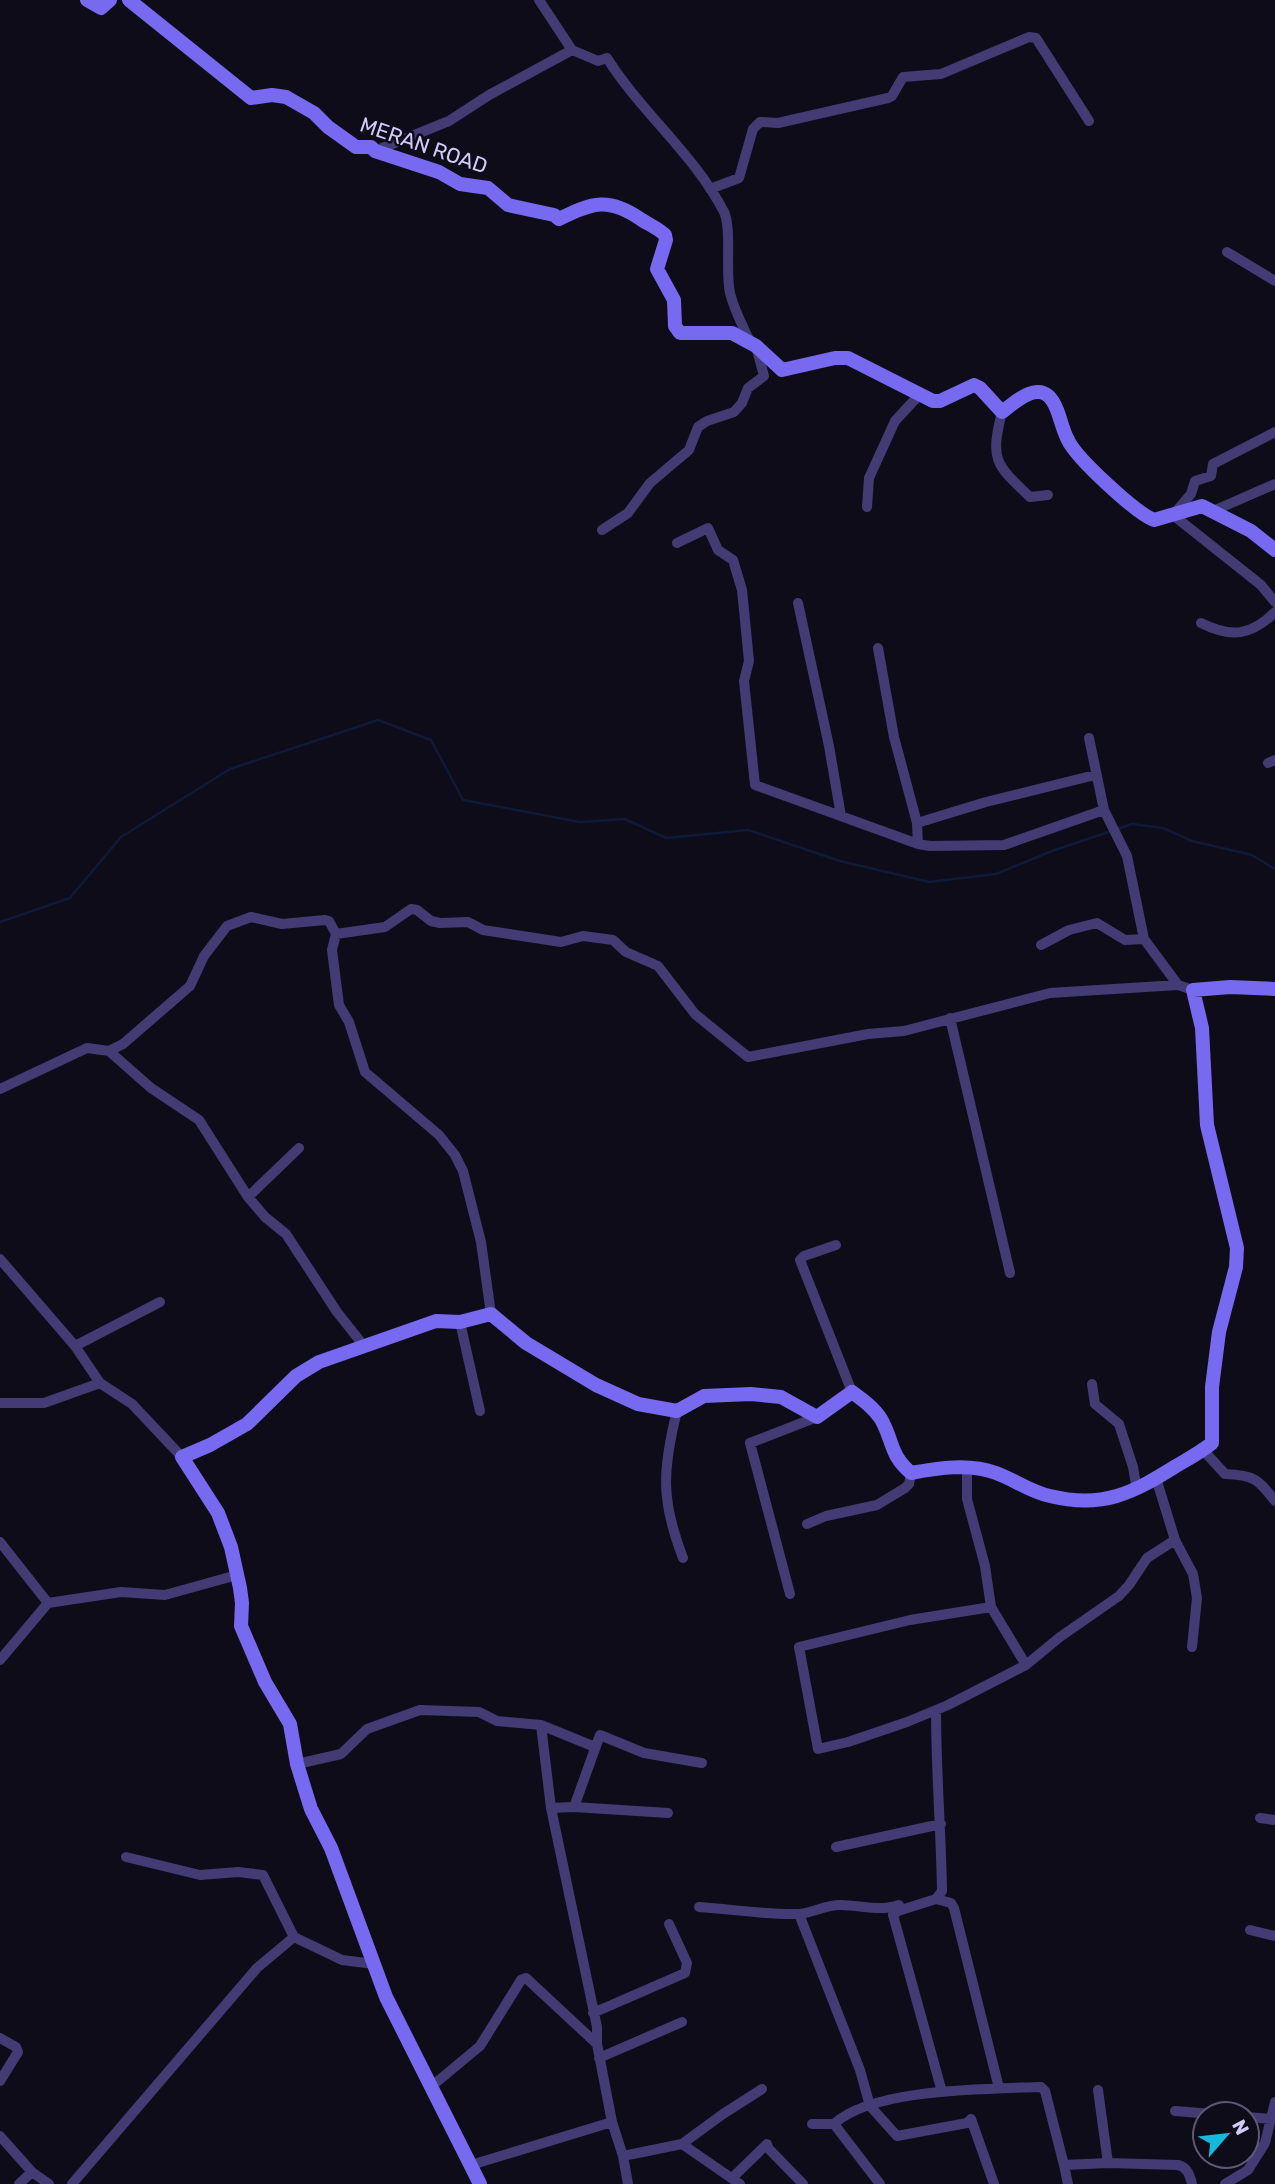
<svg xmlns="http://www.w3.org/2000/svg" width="1275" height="2184" font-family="Rubik,sans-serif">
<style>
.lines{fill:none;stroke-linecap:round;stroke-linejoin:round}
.stream{stroke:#0e1a37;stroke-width:2.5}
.street{stroke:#423b74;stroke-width:10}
.secondary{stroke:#776af1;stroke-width:14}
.labels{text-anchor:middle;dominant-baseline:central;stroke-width:5;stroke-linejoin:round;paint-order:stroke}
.street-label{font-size:21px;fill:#d3cafa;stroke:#0f0c1a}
</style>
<rect width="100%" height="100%" fill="#0f0c1a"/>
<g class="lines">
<path class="stream" d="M 0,922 L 70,898 L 121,837 L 230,769 L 378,720 L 431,740 L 463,800 L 580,822 L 625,819 L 666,838 L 748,830 L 840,861 L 929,882 L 996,874 L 1052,851 L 1132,824 L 1163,828 L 1192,841 L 1252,855 L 1275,869"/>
<path class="street" d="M 539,0 L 572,50 L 598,61 L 607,58 C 641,112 695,155 724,212 C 732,229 725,271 730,293 C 734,310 743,326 750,342
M 375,151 L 449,121 L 489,95 L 572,50
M 710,189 L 739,178 L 753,129 L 760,122 L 778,123 L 888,98 L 892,96 L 903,77 L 941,74 L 1029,37 L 1036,38 L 1089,121
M 1227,252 L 1275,281
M 1002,412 C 990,460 995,464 1030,497 L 1048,495
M 1275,432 L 1213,464 L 1211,476 L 1195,481 L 1191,494 L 1173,515 L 1261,585 L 1275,602
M 867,507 L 869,478 L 895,421 L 920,394
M 1213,511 L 1275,484
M 602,530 L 628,513 L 650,483 L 689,450 L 698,427 L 707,421 L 734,412 L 742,403 L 748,388 L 764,376 L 757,350
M 677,543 L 708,528 L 718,550 L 733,560 L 742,590 L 749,661 L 744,681 L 755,785 L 918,844 L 930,846 L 1004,845 L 1104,810
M 798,603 L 829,746 L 841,816
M 1201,623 C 1231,638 1251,636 1275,612
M 878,648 L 894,737 L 917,823 L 918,844
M 1089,738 L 1104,810 L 1127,856 L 1144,939 L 1178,985
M 1268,763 L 1275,760
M 917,823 L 986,802 L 1095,775
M 336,934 L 332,950 L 339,1005 L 349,1022 L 365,1072 L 439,1135 L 455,1155 L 463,1171 L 481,1242 L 491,1314
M 1041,945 L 1069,930 L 1097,923 L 1125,940 L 1144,939
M 950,1018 L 1010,1273
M 109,1051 L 151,1088 L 199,1120 L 248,1197 L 265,1217 L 286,1234 L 337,1312 L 364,1346
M 0,1089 L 87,1048 L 109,1051 L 123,1044 L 190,986 L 204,956 L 227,926 L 251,917 L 282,924 L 325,920 L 329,921 L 336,934 L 385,927 L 411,909 L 417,910 L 431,921 L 440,923 L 468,922 L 483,930 L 561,942 L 583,936 L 613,940 L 626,952 L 658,966 L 695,1014 L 748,1057 L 868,1034 L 904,1031 L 1050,993 L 1178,985 L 1193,990
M 248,1197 L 299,1148
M 836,1245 L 804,1256 L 800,1260 L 852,1392
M 0,1259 L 75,1346 L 100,1383 L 132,1404 L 182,1457
M 460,1322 L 480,1411
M 75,1346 L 160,1302
M 1092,1384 L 1095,1404 L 1119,1424 L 1133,1467 L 1137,1490
M 0,1403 L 44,1403 L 100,1383
M 677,1411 C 662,1471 661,1501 683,1558
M 1203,1450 L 1225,1474 C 1254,1475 1258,1479 1275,1501
M 967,1468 L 967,1499 L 985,1566 L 991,1607 L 910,1620 L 799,1647 L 818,1749 L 848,1742 L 907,1722 L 948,1705 L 1026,1665 L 1060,1637 L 1119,1596 L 1129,1585 L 1147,1558 L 1175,1540
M 1156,1478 L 1175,1540 L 1193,1574 L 1197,1598 L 1192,1647
M 807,1524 L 826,1516 L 877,1505 L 905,1488 L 909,1484 L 911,1473
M 0,1542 L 48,1603
M 790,1594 L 750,1443 L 817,1417
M 991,1607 L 1026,1665
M 0,1660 L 48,1603 L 121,1592 L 165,1595 L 237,1575
M 936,1710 C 936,1771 941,1831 942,1891 L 936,1899 L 898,1911 L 893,1915 L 942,2092
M 541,1725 L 551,1808 L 574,1807 L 600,1735 L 644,1753 L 702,1763
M 297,1764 L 341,1754 L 367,1729 L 420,1710 L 479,1712 L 497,1721 L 541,1725 L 595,1747
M 574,1807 L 668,1813
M 551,1808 L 597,2027 L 597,2044
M 1260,1818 L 1275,1820
M 836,1847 L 941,1824
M 126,1857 L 200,1875 L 238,1872 L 263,1875 L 294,1937
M 936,1899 L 951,1903 L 954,1908 L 999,2088
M 699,1907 C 731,1909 765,1915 798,1914 C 812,1913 825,1905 840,1905 C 860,1905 880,1912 899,1905
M 799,1914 L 860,2070 L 870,2106 L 897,2136 L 967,2123 L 971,2119 L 994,2184
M 1250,1930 L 1275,1936
M 593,2013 L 685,1973 L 687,1963 L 669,1924
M 0,2038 L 16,2047 L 18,2052 L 0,2081
M 599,2058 L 682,2022
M 432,2086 L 480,2046 L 521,1980 L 526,1978 L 597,2044 L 612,2122 L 623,2156 L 628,2184
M 1098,2090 L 1108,2163
M 1175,2111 L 1212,2114
M 1247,2117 L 1271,2119
M 812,2124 L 834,2124 C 872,2088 989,2089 1041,2087 L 1045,2091 L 1064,2165
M 834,2124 L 880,2184
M 0,2136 L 32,2172 L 49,2184
M 682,2144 L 723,2114 L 762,2089
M 623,2156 L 682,2144 L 740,2184
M 471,2165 L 612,2122
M 732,2178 L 767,2144 L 769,2149 L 803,2184
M 19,2184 L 32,2172
M 72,2184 L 257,1968 L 294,1937 L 342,1960 L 374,1964
M 1068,2184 L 1064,2165 L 1108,2163 L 1178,2165 C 1187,2167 1190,2175 1192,2184
M 1225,2184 L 1248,2170 L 1265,2143 L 1275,2102"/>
<path class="secondary" d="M 87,0 L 101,8 L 110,0
M 129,0 L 251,98 L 272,95 L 286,97 L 314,113 L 328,127 L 356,147 L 371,147 L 375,151 L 439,172 L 460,184 L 488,188 L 508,205 L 554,215 L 559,219 C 593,202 609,197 642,220 C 650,225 659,229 665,235 L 666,240 L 657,269 L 674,300 L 675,326 L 680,333 L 732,333 L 756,346 L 782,370 L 835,358 L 848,358 L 933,401 L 940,401 L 974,385 L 980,388 L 1002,412 C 1020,398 1044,376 1057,410 C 1061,420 1063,431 1068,440 C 1076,458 1136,513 1154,520 L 1202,506 L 1251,531 L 1275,550
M 480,2184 L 386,1997 L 331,1848 L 311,1809 L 297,1764 L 290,1724 L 265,1682 L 241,1626 L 242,1603 L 240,1588 L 231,1547 L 218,1513 L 182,1457 L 210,1445 L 247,1424 L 296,1376 L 319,1362 L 436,1321 L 460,1322 L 491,1314 L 526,1343 L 596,1385 L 638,1404 L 677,1411 L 704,1396 L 751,1394 L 781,1397 L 817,1417 L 852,1392 C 863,1400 874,1408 881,1419 C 894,1442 889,1454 911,1473 C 938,1468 969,1463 996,1473 C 1015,1480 1031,1492 1050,1496 C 1103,1509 1133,1493 1176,1466 C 1188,1459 1201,1452 1212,1443 L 1212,1387 L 1219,1332 L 1236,1267 L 1237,1248 L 1207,1125 L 1202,1028 L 1193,990 L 1230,987 L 1275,989"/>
</g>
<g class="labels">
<g class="street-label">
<text transform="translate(424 145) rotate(19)">MERAN ROAD</text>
</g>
</g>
<g transform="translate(1226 2135) rotate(62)"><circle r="33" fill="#0f0c1a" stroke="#5d5874" stroke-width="2"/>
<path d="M0-5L12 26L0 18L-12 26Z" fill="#15b9db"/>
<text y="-10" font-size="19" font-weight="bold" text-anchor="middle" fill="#d3cafa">N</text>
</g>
</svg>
